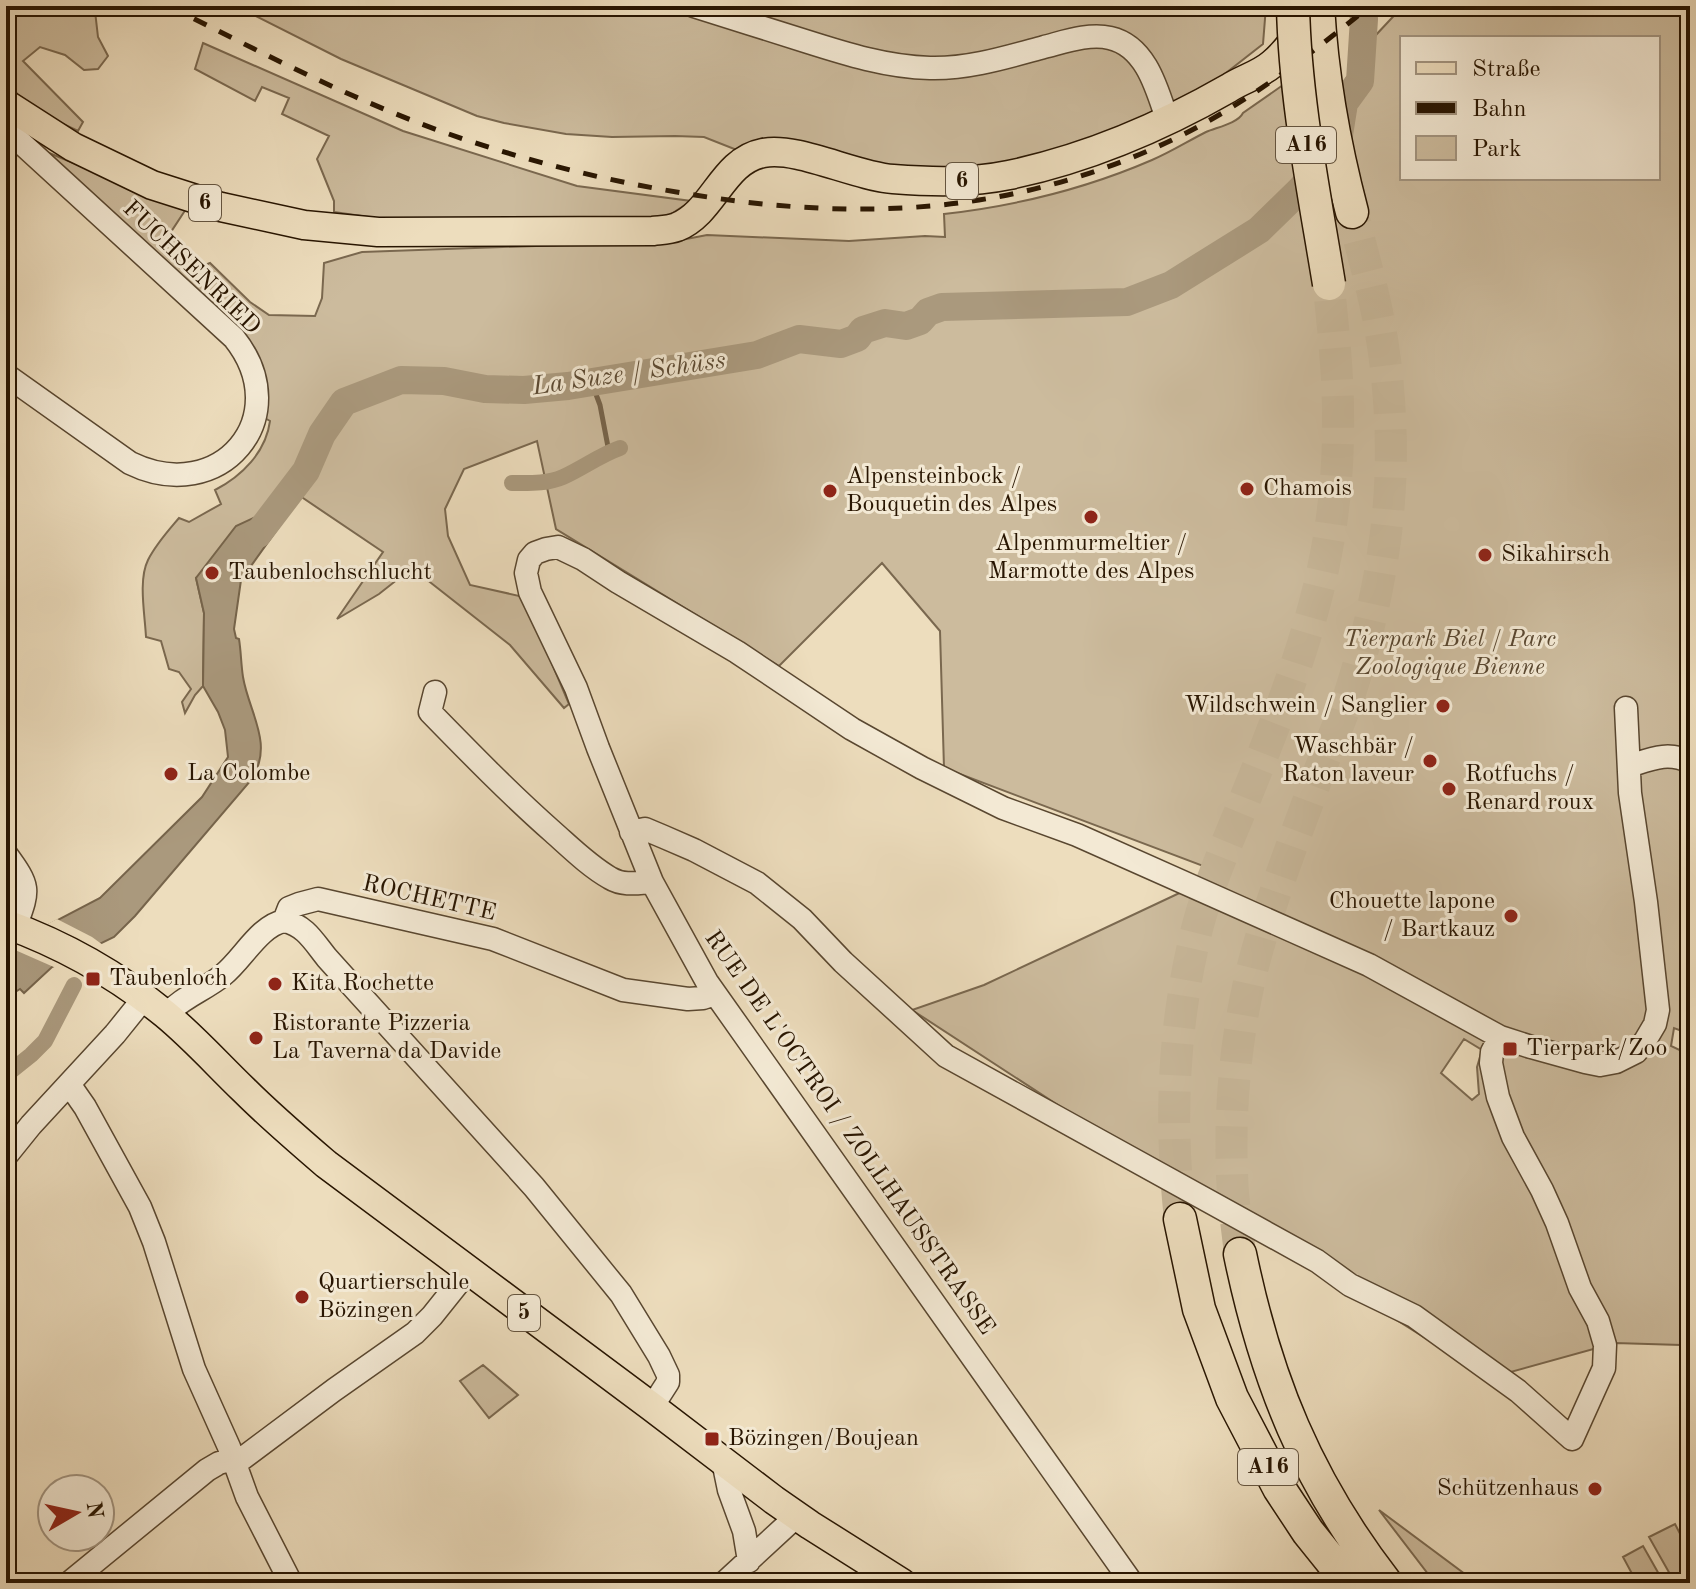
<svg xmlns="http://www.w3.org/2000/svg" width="1696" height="1589" font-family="'Old Standard TT',serif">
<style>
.green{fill:#ccbb9d;stroke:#7a684f;stroke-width:2;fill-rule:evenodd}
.water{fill:#aa997d;stroke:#76644b;stroke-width:2}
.pier{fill:#edddbd}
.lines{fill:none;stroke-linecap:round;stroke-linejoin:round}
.stream{stroke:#76644b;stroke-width:5}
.canal{stroke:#aa997d;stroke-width:16}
.river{stroke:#aa997d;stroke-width:28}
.highway-tunnel{stroke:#c6b597;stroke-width:32;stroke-dasharray:32 16;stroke-linecap:butt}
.minor-casing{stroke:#594730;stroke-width:25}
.major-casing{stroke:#281501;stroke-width:31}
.highway-casing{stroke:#281501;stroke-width:35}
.minor{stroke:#f3e9d4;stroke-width:22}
.major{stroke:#edddbd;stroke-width:28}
.highway{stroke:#edddbd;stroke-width:32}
.rail{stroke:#281501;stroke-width:5;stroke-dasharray:14 14;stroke-linecap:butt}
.highway-bridge-casing{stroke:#281501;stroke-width:35;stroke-linecap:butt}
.highway-bridge{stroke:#edddbd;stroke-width:32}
.poi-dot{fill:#8f2418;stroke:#f3e9d4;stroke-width:3}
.labels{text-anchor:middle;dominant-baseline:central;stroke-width:6;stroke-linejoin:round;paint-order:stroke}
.shield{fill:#f3e9d4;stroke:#655540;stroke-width:2}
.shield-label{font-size:22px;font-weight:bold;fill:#281501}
.street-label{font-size:24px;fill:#281501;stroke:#f3e9d4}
.poi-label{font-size:24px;fill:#281501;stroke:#f3e9d4;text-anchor:start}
.park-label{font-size:24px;font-style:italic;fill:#594730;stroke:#f3e9d4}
.water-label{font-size:26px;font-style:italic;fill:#5c4a33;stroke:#f3e9d4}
</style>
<rect width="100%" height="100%" fill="#edddbd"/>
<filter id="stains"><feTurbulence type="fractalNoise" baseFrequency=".0025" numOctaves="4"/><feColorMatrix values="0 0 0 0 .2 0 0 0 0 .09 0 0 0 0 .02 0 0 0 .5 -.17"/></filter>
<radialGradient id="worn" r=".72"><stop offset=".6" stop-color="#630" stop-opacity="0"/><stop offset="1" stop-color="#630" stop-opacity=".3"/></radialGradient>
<path class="green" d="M 6,6 L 82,6 L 95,11 L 98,37 L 108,56 L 98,69 L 84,70 L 65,55 L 40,47 L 23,61 L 83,122 L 78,131 L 21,104 L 6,68 Z
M 236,6 L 812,6 L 822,11 L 826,6 L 1266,6 L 1263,44 L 1167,119 L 1007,175 L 752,156 L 704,137 L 675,136 L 612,137 L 566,134 L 504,123 L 477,116 L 341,59 Z
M 1403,6 L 1690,6 L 1690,1034 L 1674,1028 L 1671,1046 L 1690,1055 L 1690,1351 L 1681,1345 L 1615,1343 L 1489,1378 L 1156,1169 L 912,1010 L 984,985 L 1222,873 L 944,768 L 940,631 L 882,563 L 779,666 L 556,529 L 537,441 L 464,469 L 445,509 L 448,536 L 470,585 L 524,597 L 569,704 L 564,708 L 510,645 L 412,568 L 379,594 L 337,619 L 383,552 L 300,496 L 196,578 L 204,613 L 203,686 L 195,695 L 185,713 L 182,702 L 191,689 L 179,672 L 169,669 L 161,641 L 146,637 C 145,615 138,580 148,560 C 156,544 168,531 179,518 L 189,522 L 221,504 L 215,490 C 242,476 266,452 270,421 L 261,416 L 262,373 L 32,146 L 186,209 L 169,235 L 200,267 L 210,263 L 250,302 L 269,315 L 315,316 L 322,298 L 324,263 L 362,252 L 676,241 L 707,235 L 849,241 L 925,236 L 945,237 L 944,214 C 1015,206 1085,189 1152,160 C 1171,152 1188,141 1206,132 C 1218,127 1238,123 1243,113 L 1283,85 L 1335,95 L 1375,36 ZM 1402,38 L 1658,38 L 1658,178 L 1402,178 ZM 1464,1039 L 1482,1050 L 1477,1067 L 1479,1094 L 1472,1100 L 1441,1073 Z
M 203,43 L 403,131 L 577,186 L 691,201 L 665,218 L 396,221 L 334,212 L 334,201 L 317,159 L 329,136 L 282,114 L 289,98 L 262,87 L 255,101 L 195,69 Z
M 483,1365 L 518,1395 L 489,1418 L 460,1381 Z
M 1379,1510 L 1477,1583 L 1435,1583 Z
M 1675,1524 L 1690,1553 L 1690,1583 L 1675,1583 L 1649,1537 Z
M 1643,1546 L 1664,1583 L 1637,1583 L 1623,1557 Z"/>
<path class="water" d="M 301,496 L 241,580 L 234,629 L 236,638 L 239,639 C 241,651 241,664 243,677 C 249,713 274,743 252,779 L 135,916 L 114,937 L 52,967 L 24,993 L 20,989 L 6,998 L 6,947 L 100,898 L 202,797 L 228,757 L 225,730 L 218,712 L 203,686 L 204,613 L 196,578 L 236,526 Z"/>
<path class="pier" d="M 57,919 L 92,937 L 103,945 L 56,968 L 6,946 Z"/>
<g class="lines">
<path class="stream" d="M 591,381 L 600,405 L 609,452"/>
<path class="canal" d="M 512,483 C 529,483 547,484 563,477 C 583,468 600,455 620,448
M 6,1075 L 31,1055 L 45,1041 L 74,985"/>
<path class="river" d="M 258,534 L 306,471 L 322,434 L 344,402 L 401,380 L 444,381 L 485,389 L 524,390 L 568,386 L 757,355 L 799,339 L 841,344 L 857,338 L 863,330 L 885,323 L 906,326 L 920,321 L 928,312 L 942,307 L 1127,302 L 1171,285 L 1259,230 L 1301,189 L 1328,156 L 1338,141 L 1344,103 L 1360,81 L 1364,19 L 1362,6"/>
<path class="highway-tunnel" d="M 1180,1219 C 1169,1118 1173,1023 1198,925 C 1210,880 1230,837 1247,794 C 1275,725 1303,655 1320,582 C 1333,528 1339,469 1338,414 C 1338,371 1333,329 1329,287
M 1240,1254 C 1238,1235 1235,1214 1233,1194 C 1228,1116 1235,1031 1256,955 C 1273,893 1297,832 1319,772 C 1329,746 1341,720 1350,693 C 1366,643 1378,592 1385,540 C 1395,469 1392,388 1378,317 C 1371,282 1361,247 1352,212"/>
<defs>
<path id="minor" d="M 694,6 C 731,18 768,29 805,41 C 846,54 887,67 930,68 C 969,69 1007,57 1044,47 C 1064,42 1089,33 1110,38 C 1146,46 1157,89 1167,119
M 6,129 L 234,338 C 297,417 220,507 130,463 L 6,375
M 435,692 L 430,712 C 470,753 510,794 553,832 C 571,848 589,866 610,878 C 623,886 638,883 652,882
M 1629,766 C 1651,759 1668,751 1690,762
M 631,832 L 645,829 L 664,837 L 694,850 L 757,883 L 802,919 L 843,962 L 946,1056 L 1317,1261 L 1350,1285 L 1414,1316 L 1518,1391 L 1572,1439 L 1604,1368 L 1605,1345 L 1598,1321 L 1580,1288 L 1557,1223 L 1542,1190 L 1513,1137 L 1498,1097 L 1491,1063 L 1492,1052 L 1500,1037
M 6,854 C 31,888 29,889 15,928
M 284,921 C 305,925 314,942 327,958 L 534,1187 L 621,1294 L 659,1356 L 668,1375 L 668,1382 L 652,1407
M 284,921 L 289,908 L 299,904 L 318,899 L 493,939 L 623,990 L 688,999 L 703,998 L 715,994
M 166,1015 C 182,997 205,990 223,975 C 243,959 259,926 284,921
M 69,1084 L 85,1107 L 140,1207 L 154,1242 L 194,1369 L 229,1447 L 247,1497 L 291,1583
M 6,1156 L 31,1125 L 115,1034 L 144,998
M 723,1461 L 729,1490 L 744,1531 L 749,1561
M 235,1464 L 334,1390 L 415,1333 L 432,1316 L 468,1271
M 69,1583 L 207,1470 L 219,1463 L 230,1460 L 235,1464
M 724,1583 L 787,1525 L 794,1514
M 1132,1583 L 707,982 L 652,882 L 598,748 L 576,688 L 530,592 L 526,573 L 529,560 L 535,553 L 546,549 L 558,547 L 583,559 L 618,582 L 737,652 L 852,729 L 922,768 L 1003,808 L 1077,835 L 1369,965 L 1500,1037 L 1531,1047 L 1585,1062 L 1600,1065 L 1616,1062 L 1636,1052 L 1645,1041 L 1655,1024 L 1658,1010 L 1646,902 L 1630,793 L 1626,708"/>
<path id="major" d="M 6,104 L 73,147 L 152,185 L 221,207 L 304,225 L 378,232 L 653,231 C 661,230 669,230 677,227 C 714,212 722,161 763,153 C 797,146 854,176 893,179 C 932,182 970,183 1009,175 C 1085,159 1161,127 1229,88 C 1243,79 1259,75 1272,64 C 1284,54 1294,41 1303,27
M 6,924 C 64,945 117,975 165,1014 C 193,1037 218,1065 244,1090 C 270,1116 298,1140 326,1164 L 652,1407 L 774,1500 L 810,1525 L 902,1583"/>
<path id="highway" d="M 1318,6 C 1322,76 1334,144 1352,212
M 1180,1219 L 1199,1309 L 1232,1398 L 1279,1488 L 1308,1532 L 1349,1583
M 1240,1254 C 1266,1380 1307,1481 1386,1583"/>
</defs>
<use href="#minor" class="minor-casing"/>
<use href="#major" class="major-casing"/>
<use href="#highway" class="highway-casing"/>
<use href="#minor" class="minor"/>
<use href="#major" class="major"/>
<use href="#highway" class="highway"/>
<path class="rail" d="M 169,6 C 260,52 350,99 446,133 C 517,158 591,177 665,190 C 844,222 1005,219 1172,140 C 1245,105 1308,56 1370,6"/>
<defs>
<path id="highway-bridge" d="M 1293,6 C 1295,99 1314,192 1329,284"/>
</defs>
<use href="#highway-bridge" class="highway-bridge-casing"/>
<use href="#highway-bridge" class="highway-bridge"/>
</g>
<g class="poi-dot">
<circle cx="1247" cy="489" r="8"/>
<circle cx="830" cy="491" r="8"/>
<circle cx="1091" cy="517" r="8"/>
<circle cx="1485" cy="555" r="8"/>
<circle cx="212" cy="573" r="8"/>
<circle cx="1443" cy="706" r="8"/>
<circle cx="1430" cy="761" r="8"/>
<circle cx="171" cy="774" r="8"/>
<circle cx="1449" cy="789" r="8"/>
<circle cx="1511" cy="916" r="8"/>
<rect x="85" y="971" width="16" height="16" rx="4"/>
<circle cx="275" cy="984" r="8"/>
<circle cx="256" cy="1038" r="8"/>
<rect x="1502" y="1041" width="16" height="16" rx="4"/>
<circle cx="302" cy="1297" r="8"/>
<rect x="704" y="1431" width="16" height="16" rx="4"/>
<circle cx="1595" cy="1489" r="8"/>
</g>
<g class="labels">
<g class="shield">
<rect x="1276" y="127" width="60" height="36" rx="6"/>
<rect x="946" y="163" width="32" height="36" rx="6"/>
<rect x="189" y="185" width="32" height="36" rx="6"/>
<rect x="508" y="1295" width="32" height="36" rx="6"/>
<rect x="1238" y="1449" width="60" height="36" rx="6"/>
</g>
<g class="shield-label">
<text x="1306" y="145">A16</text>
<text x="962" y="181">6</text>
<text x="205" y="203">6</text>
<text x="524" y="1313">5</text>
<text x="1268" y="1467">A16</text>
</g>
<g class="street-label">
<text transform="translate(191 268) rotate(44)">FUCHSENRIED</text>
<text transform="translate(429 899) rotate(13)">ROCHETTE</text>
<text transform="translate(849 1133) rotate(55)">RUE DE L'OCTROI / ZOLLHAUSSTRASSE</text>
</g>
<g class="poi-label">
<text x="846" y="477">Alpensteinbock /<tspan x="846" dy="28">Bouquetin des Alpes</tspan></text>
<text x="1263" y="489">Chamois</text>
<text x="1091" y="544" text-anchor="middle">Alpenmurmeltier /<tspan x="1091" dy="28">Marmotte des Alpes</tspan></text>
<text x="1501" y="555">Sikahirsch</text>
<text x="228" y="573">Taubenlochschlucht</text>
<text x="1427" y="706" text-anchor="end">Wildschwein / Sanglier</text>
<text x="1414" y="747" text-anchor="end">Waschbär /<tspan x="1414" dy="28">Raton laveur</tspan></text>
<text x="187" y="774">La Colombe</text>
<text x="1465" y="775">Rotfuchs /<tspan x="1465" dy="28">Renard roux</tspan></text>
<text x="1495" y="902" text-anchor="end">Chouette lapone<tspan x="1495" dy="28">/ Bartkauz</tspan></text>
<text x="109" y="979">Taubenloch</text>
<text x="291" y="984">Kita Rochette</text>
<text x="272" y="1024">Ristorante Pizzeria<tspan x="272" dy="28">La Taverna da Davide</tspan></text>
<text x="1526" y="1049">Tierpark/Zoo</text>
<text x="318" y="1283">Quartierschule<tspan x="318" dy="28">Bözingen</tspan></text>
<text x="728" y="1439">Bözingen/Boujean</text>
<text x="1579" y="1489" text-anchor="end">Schützenhaus</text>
</g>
<g class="park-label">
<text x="1450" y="640">Tierpark Biel / Parc<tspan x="1450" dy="28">Zoologique Bienne</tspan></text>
</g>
<g class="water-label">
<text transform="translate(629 374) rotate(-8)">La Suze / Schüss</text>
</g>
</g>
<rect width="1696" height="1589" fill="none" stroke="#edddbd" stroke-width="32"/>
<rect x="8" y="8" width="1680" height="1573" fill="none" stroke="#281501" stroke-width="4"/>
<rect x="16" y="16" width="1664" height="1557" fill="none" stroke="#281501" stroke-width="2"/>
<rect x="1400" y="36" width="260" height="144" fill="#f3e9d4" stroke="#a29480" stroke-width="2"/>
<rect x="1416" y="62" width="40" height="12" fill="#edddbd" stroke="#a29480" stroke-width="2"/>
<text x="1472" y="76" font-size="24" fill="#281501">Straße</text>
<rect x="1416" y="102" width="40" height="12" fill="#281501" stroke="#a29480" stroke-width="2"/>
<text x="1472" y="116" font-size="24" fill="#281501">Bahn</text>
<rect x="1416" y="136" width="40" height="24" fill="#ccbb9d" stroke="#a29480" stroke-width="2"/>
<text x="1472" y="156" font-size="24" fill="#281501">Park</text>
<g transform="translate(76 1513) rotate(81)"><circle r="38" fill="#f3e9d4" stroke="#a29480" stroke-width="2"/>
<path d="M0-6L14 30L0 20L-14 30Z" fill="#8f2418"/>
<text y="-12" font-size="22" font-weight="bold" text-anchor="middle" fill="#281501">N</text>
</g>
<rect width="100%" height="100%" filter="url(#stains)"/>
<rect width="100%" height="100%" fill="url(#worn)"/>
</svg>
